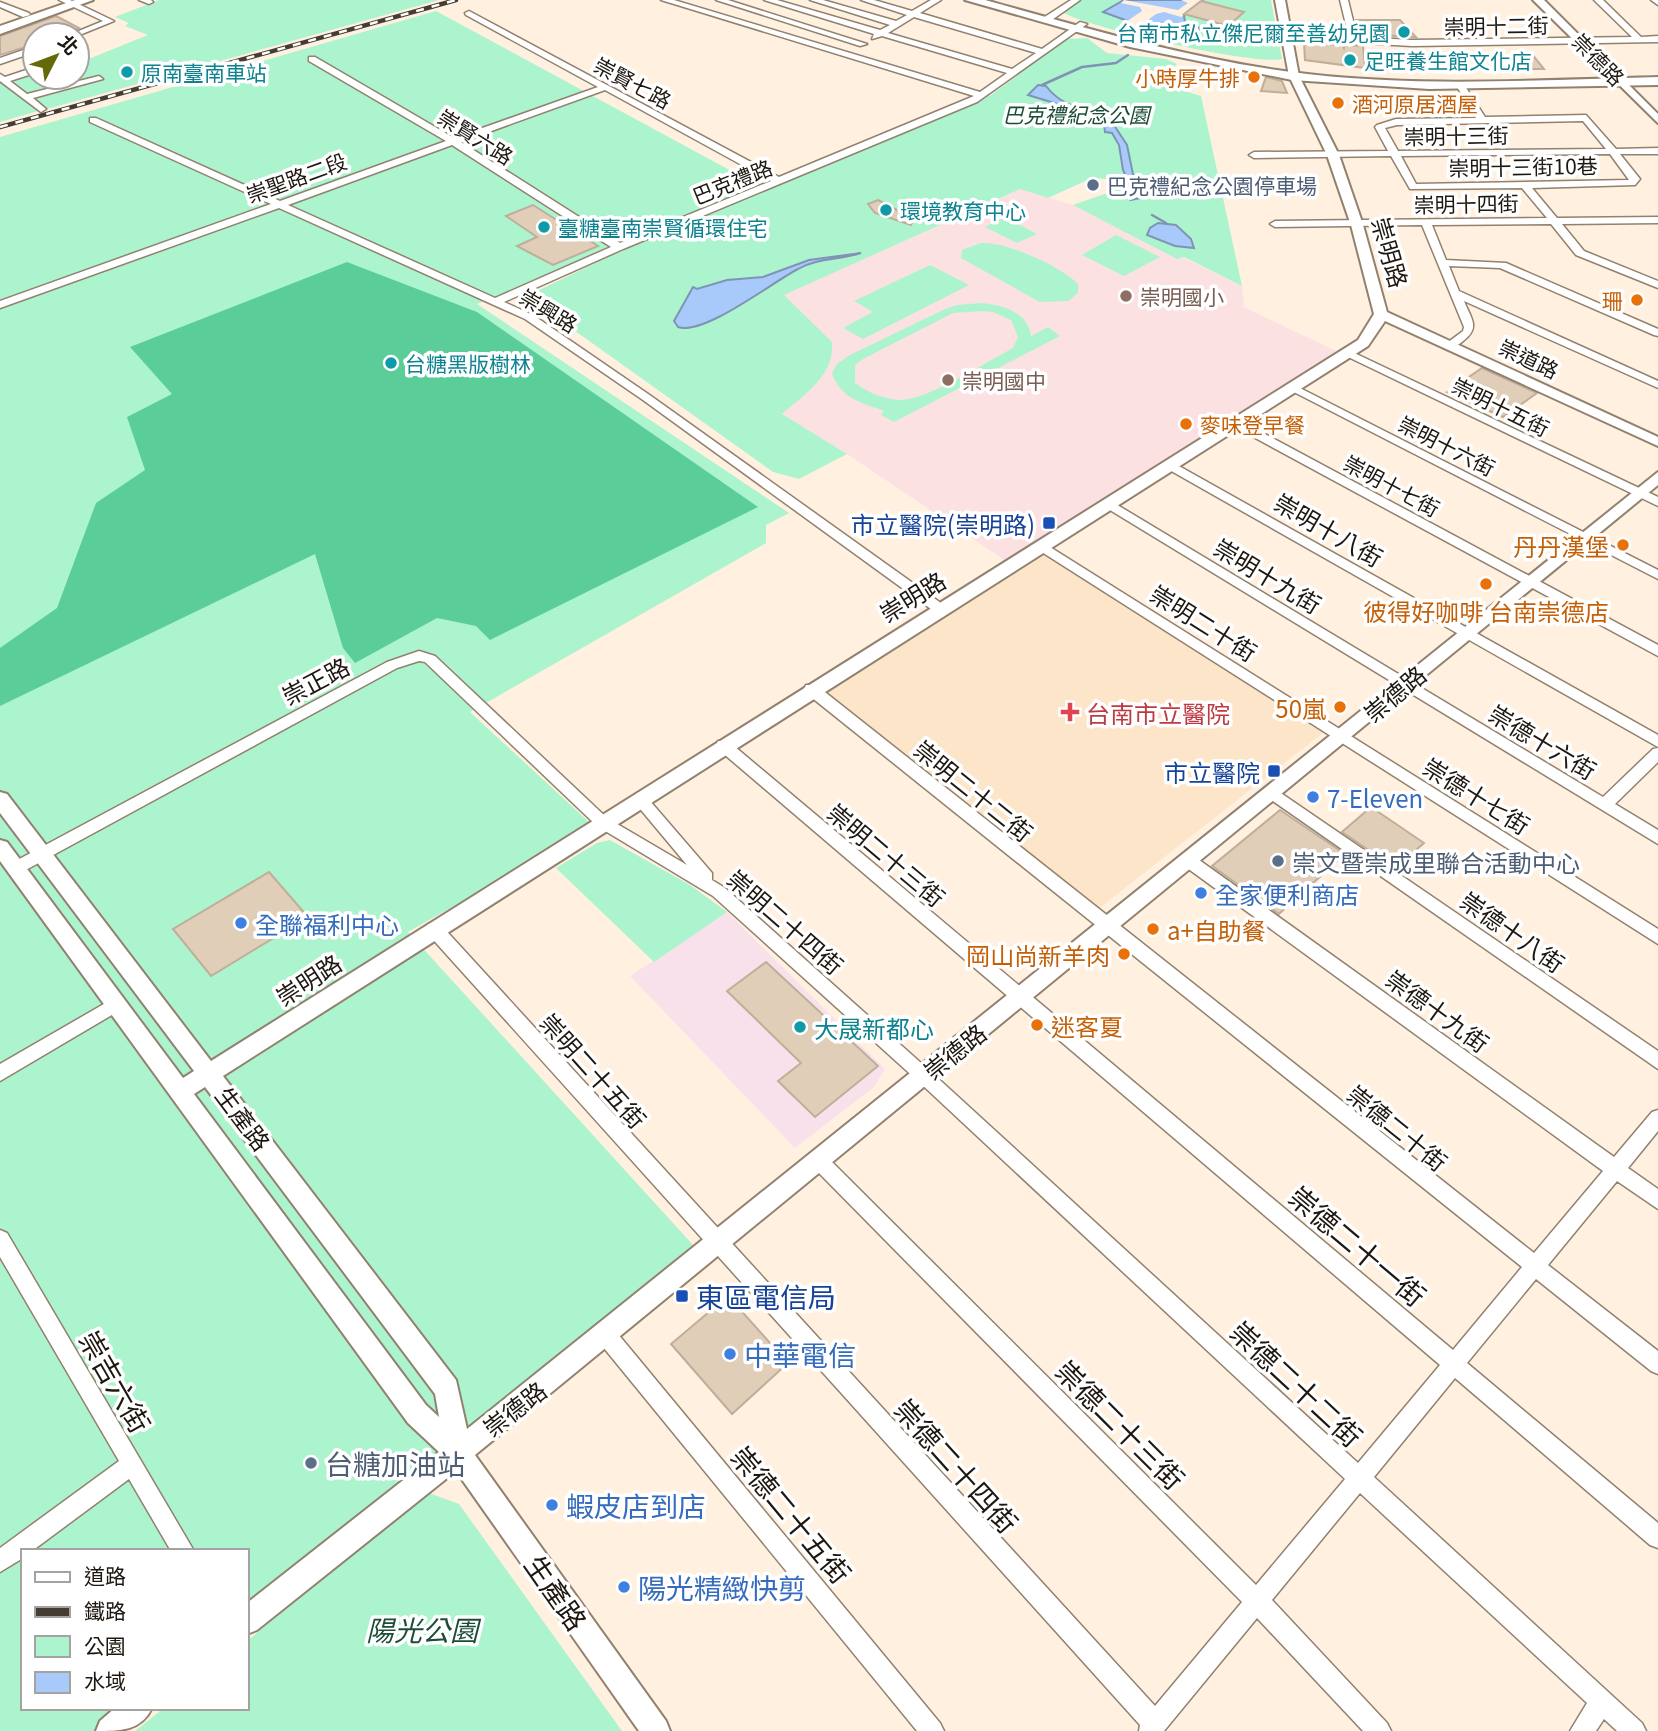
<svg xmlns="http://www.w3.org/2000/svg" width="1658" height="1731" font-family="Georgia,'Noto Sans TC',serif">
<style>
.commercial{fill:#f9e1ec}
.built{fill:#fce5c9}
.education{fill:#fce1e2}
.green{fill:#acf4ce;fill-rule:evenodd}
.forest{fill:#5acd99}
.water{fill:#a8cafb;stroke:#7f94b4;stroke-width:2}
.pier{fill:#fff0df}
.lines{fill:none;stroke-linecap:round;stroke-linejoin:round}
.stream{stroke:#7f94b4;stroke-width:2.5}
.building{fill:#e0ceb9;stroke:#bfae99;stroke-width:2}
.minor-casing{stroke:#92816e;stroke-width:3}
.tertiary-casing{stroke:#92816e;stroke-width:4}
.primary-casing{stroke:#92816e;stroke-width:4}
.minor{fill:#fff;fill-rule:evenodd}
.tertiary{fill:#fff;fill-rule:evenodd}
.primary{fill:#fff;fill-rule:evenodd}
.rail-casing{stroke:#453d34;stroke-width:4.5}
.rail{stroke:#fff;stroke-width:2.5;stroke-dasharray:8;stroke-linecap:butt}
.culture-dot{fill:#0f9aa8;stroke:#fff;stroke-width:2.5}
.food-dot{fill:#e8710a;stroke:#fff;stroke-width:2.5}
.service-dot{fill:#5c6f8a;stroke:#fff;stroke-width:2.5}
.education-dot{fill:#8d6e63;stroke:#fff;stroke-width:2.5}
.transit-dot{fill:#1a4fb4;stroke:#fff;stroke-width:2.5}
.health-dot{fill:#e0444e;stroke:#fff;stroke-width:2.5}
.shop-dot{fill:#3f7fe0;stroke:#fff;stroke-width:2.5}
.labels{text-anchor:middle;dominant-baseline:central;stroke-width:7;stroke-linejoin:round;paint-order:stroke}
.far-street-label{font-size:21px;fill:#1e1710;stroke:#fff}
.far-culture-label{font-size:21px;fill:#0d838f;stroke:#fff;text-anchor:start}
.far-food-label{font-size:21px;fill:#c56008;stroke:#fff;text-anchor:end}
.far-park-label{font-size:21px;font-style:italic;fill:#1d4c37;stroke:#fff}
.far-service-label{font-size:21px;fill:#4e5e75;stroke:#fff;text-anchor:start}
.far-education-label{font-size:21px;fill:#785e54;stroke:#fff;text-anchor:start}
.street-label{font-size:24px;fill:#1e1710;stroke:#fff}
.transit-label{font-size:24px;fill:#164399;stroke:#fff;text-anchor:end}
.food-label{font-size:24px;fill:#c56008;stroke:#fff;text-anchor:end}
.health-label{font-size:24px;fill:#be3a42;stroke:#fff;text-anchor:start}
.shop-label{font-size:24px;fill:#366cbe;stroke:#fff;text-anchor:start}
.service-label{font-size:24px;fill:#4e5e75;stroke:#fff;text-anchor:start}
.culture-label{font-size:24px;fill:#0d838f;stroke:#fff;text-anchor:start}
.near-street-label{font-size:28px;fill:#1e1710;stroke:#fff}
.near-transit-label{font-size:28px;fill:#164399;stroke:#fff;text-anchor:start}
.near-shop-label{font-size:28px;fill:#366cbe;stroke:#fff;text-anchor:start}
.near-service-label{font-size:28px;fill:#4e5e75;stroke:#fff;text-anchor:start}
.near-park-label{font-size:28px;font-style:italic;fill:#1d4c37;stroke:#fff}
</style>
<rect width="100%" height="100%" fill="#fff0df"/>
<path class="commercial" d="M 727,912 L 885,1069 L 874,1087 L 795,1148 L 630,976 Z"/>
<path class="built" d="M 1043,554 L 1324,732 L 1098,909 L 824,691 Z"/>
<path class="education" d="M 1020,189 L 1073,205 L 1242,286 L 1244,307 L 1338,352 L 1006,561 L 847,454 L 782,414 L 784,295 Z"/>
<path class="green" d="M 159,0 L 439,0 L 47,109 L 9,80 L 35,71 L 35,77 L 77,77 L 77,56 L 86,60 L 148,35 L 125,26 L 129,23 L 115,17 Z
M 1080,0 L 1271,0 L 1282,59 C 1255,66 1090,28 1064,13 Z
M 436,11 L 759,186 L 477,304 L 789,513 L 766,525 L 766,543 L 470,712 L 590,823 L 524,866 L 408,932 L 693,1245 L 247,1607 L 247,1551 L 23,1551 L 23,1708 L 123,1708 L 95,1731 L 0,1731 L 0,137 Z
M 1087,38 L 1107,53 L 1166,59 L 1177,64 L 1158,83 L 1201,96 L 1242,286 L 1184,257 L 1177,259 L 1073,205 L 1110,192 L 1108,179 L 1092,178 L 1048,198 L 1020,189 L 784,295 L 832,342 C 835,375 805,394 782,414 L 847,454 L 799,479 L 773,472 L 533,301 L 531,294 L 635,244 L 991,95 L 1066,39 Z
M 0,82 L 38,111 L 0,122 Z
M 1005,217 L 1037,234 L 1017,243 L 985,227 Z
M 1116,235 L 1160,257 L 1124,276 L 1082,255 Z
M 981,243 C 1007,242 1059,265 1078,284 L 1078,293 L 1068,301 L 1040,302 L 961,258 L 962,250 Z
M 930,265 L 969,285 L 863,339 L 843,328 L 873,312 L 854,301 Z
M 982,303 C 1003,305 1028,312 1031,336 L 1048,327 L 1060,336 L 894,422 L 881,415 L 884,411 C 862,403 840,398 832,373 L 837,364 L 850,355 L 943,310 L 957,305 ZM 983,311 L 993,312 L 1011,320 L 1018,337 L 1013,348 C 988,361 926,401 900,400 C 883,399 869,393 855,383 L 855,365 L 863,359 L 953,313 Z
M 610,840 L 690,885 L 727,912 L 654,962 L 556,868 L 597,843 Z
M 429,1493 L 459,1504 L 622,1731 L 135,1731 L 164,1708 L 247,1708 L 247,1641 Z"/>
<path class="forest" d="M 347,262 L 477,312 L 758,507 L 490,640 L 476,626 L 437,618 L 355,663 L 343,648 L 315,554 L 0,706 L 0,648 L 57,608 L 96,503 L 145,470 L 127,417 L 172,394 L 130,347 Z"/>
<path class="water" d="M 1124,0 L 1203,0 L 1184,15 L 1185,23 L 1200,28 L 1198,34 L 1150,29 L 1103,12 Z
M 1038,85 L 1046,86 C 1063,108 1081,107 1108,116 L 1127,145 L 1133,174 L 1142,187 L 1141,198 L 1131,200 L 1134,193 L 1123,170 L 1119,145 L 1112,133 L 1105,132 L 1104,123 L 1090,114 L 1028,95 Z
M 1158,223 L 1176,225 L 1191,239 L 1194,248 L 1175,246 L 1147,235 L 1150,228 Z
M 861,253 C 840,260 817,258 798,269 C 774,281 704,336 678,327 L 674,321 L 693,287 L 697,289 L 727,280 L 763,277 L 809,260 Z"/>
<path class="pier" d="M 1124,0 L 1178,10 L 1188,3 L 1181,0 L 1203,0 L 1181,17 L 1164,12 L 1156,14 L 1137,28 L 1123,24 L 1142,11 L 1140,7 L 1121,3 Z"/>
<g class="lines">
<path class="stream" d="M 1042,85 L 1082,67 L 1116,63 L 1128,55
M 1152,215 L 1166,223"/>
</g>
<path class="building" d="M 1201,1 L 1244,12 L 1228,26 L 1184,14 Z
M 56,16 L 79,28 L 65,35 L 35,35 L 35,44 L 0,55 L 0,36 Z
M 1356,20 L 1400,20 L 1416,37 L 1359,34 Z
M 1304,43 L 1343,45 L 1344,48 L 1345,45 L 1363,46 L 1365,68 L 1305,60 Z
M 1514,53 L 1531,53 L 1544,69 L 1527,69 Z
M 1266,77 L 1282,81 L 1287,93 L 1261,91 Z
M 878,200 L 914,219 L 911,225 L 875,213 L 868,204 Z
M 533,205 L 598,246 L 553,265 L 517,246 L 537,237 L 506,216 Z
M 1482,368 L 1537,393 L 1503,417 L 1447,392 Z
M 1371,807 L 1424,843 L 1395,868 L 1342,832 Z
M 1280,810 L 1345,854 L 1279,914 L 1212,866 Z
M 269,872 L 308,917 L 211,976 L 173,929 Z
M 766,962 L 878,1066 L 815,1117 L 778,1081 L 801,1063 L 727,991 Z
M 728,1296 L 788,1363 L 732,1414 L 671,1344 Z"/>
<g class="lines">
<defs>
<path id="minor" d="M 59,0 L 70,0 L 114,21 L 77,36 L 69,35 L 103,21 Z
M 139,0 L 151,0 L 153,2 L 149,4 Z
M 661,0 L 674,0 L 980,92 L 1007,73 L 882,36 L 872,39 L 874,34 L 764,0 L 777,0 L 880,30 L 890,25 L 810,0 L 823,0 L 896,21 L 907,15 L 861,0 L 874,0 L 912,11 L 931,0 L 941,0 L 920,13 L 1042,49 L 1080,22 L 1087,24 L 977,102 L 623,249 L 504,302 L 533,315 L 651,396 L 945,606 L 947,609 L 945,612 L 935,612 L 643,400 L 525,319 L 279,208 L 0,308 L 0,301 L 271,204 L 90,122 L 90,118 L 96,118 L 280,201 L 446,141 L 309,61 L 309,57 L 315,57 L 454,138 L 598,87 L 466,15 L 465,13 L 469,11 L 779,177 L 974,96 ZM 914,17 L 1036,53 L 1012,69 L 888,33 ZM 605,90 L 771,181 L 620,243 L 461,142 ZM 452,145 L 611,247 L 495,298 L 288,205 Z
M 716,0 L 728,0 L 867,44 L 860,46 Z
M 1071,0 L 1080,0 L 1049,22 L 1043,22 L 1043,18 Z
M 1340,0 L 1348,0 L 1357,37 L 1412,40 L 1632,37 L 1594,0 L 1603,0 L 1641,37 L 1658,36 L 1658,42 L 1412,46 L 1286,39 L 1282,36 L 1286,33 L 1349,37 Z
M 1651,0 L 1658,0 L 1658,5 Z
M 0,2 L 29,13 L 30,15 L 23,17 L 0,7 Z
M 35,46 L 35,52 L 0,64 L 0,58 Z
M 77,52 L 83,52 L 84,54 L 77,58 Z
M 35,67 L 35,73 L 10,81 L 27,94 L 99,76 L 103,79 L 33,98 L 46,109 L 41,112 L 0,81 L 0,74 L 5,77 Z
M 1460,82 L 1463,83 L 1485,117 L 1586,115 L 1616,149 L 1658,148 L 1658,154 L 1620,154 L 1640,179 L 1635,185 L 1532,188 L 1557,218 L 1658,217 L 1658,223 L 1562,224 L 1584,251 L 1658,281 L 1658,288 L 1576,255 L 1551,224 L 1432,225 L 1446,260 L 1506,263 L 1658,329 L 1658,336 L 1654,335 L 1500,268 L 1449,266 L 1459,291 L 1658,381 L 1658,388 L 1464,301 C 1471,319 1481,327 1463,341 C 1457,346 1454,348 1447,347 L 1447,343 L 1463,331 L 1464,327 L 1422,225 L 1275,227 L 1270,224 L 1275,221 L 1547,218 L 1522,188 L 1410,189 L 1391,156 L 1254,158 L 1249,155 L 1254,152 L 1388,151 L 1375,127 L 1377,125 L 1396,119 L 1476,118 L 1456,85 ZM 1583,121 L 1606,149 L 1398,151 L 1385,128 L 1397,125 ZM 1610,154 L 1629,180 L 1416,184 L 1401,156 Z
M 1348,350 L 1658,497 L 1658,506 L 1344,355 L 1344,351 Z
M 1294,385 L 1658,570 L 1658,579 L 1290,390 L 1290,386 Z
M 1237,419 L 1658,645 L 1658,656 L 1233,426 L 1231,423 Z
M 1170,461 L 1658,735 L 1658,747 L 1166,468 L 1164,465 Z
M 1109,500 L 1603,797 L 1653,749 L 1658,748 L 1658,762 L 1615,804 L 1658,830 L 1658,844 L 1105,507 L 1105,501 Z
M 1042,542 L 1658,929 L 1658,944 L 1037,549 L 1036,546 Z
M 419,651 L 435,656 L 607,818 L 687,865 L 631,798 L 639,792 L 644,794 L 712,873 L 712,880 L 725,888 L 930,1071 L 1358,1463 L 1440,1365 L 718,749 L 716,745 L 718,741 L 728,741 L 1453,1350 L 1522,1267 L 806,693 L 804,689 L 806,685 L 816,685 L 1534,1253 L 1603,1171 L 1183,865 L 1181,861 L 1183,857 L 1195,857 L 1614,1157 L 1652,1112 L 1658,1110 L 1658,1131 L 1628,1168 L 1658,1189 L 1658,1209 L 1617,1181 L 1548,1265 L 1658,1351 L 1658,1374 L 1651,1371 L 1536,1279 L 1467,1363 L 1658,1523 L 1658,1548 L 1650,1545 L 1455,1378 L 1374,1477 L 1642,1723 L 1646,1731 L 1617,1731 L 1604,1719 L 1596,1731 L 1570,1731 L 1587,1703 L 1360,1493 L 1272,1600 L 1387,1723 L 1391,1731 L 1363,1731 L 1257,1618 L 1164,1731 L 1139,1731 L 1140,1725 L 428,934 L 426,929 L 428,924 L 440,924 L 1155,1706 L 1242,1602 L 813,1167 L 810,1161 L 813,1155 L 819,1153 L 825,1155 L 1256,1585 L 1345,1479 L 918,1081 L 713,896 L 597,826 L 425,662 L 419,661 L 397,668 L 22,872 L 10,872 L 8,868 L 10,864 L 387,662 Z
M 1272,787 L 1658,1051 L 1658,1069 L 1267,797 L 1264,793 Z
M 116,997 L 122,999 L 124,1004 L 122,1009 L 0,1081 L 0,1064 Z
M 0,1230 L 7,1233 L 194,1551 L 171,1551 L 129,1479 L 32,1551 L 23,1551 L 23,1558 L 0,1572 L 0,1548 L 119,1461 L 0,1257 Z
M 606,1325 L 613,1328 L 940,1723 L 944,1731 L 917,1731 L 599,1342 L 596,1335 L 599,1328 Z"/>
<path id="tertiary" d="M 1275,0 L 1285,0 L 1299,76 L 1339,155 L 1363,225 L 1387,312 L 1658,437 L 1658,446 L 1385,321 L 1368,346 L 223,1076 L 456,1380 L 467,1429 L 1658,472 L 1658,485 L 475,1455 L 666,1721 L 670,1731 L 639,1731 L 456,1471 L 257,1630 L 247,1634 L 247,1603 L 439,1452 L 408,1423 L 0,861 L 0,840 L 7,842 L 183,1078 L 194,1071 L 0,813 L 0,792 L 7,794 L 211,1061 L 1358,340 L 1374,314 L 1351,225 L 1327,155 L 1289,76 ZM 205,1087 L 435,1394 L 439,1417 L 426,1405 L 194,1094 Z
M 1533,0 L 1544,0 L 1658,114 L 1658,123 Z
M 115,1708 L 152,1708 C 141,1731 120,1731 96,1731 L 100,1721 Z"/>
<path id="primary" d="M 75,0 L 93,0 L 0,34 L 0,26 Z
M 965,0 L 985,0 C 1086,28 1187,58 1291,72 C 1412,88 1536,80 1658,77 L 1658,85 L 1429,89 L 1292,80 L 1130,47 Z"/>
</defs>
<use href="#minor" class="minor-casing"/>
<use href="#tertiary" class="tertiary-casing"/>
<use href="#primary" class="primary-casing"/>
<use href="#minor" class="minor"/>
<use href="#tertiary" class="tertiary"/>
<use href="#primary" class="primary"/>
<defs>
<path id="rail" d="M 0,127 L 456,0"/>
</defs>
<use href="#rail" class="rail-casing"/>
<use href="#rail" class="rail"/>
</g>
<g class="culture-dot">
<circle cx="1404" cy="32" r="7"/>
<circle cx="1350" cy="60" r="7"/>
<circle cx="127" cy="72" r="7"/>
<circle cx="886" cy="210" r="7"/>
<circle cx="544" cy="227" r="7"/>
<circle cx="391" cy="363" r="7"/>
<circle cx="800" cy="1027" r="7"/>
</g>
<g class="food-dot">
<circle cx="1254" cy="77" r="7"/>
<circle cx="1338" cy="103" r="7"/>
<circle cx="1637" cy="300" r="7"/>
<circle cx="1186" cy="424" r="7"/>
<circle cx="1623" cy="545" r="7"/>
<circle cx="1486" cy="584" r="7"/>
<circle cx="1340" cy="707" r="7"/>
<circle cx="1153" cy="929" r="7"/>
<circle cx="1124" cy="954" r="7"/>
<circle cx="1037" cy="1025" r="7"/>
</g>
<g class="service-dot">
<circle cx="1093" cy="185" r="7"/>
<circle cx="1278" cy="861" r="7"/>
<circle cx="311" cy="1463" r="7"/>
</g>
<g class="education-dot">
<circle cx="1126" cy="296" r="7"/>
<circle cx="948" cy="380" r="7"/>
</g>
<g class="transit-dot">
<rect x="1042" y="516" width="14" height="14" rx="3.5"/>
<rect x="1267" y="764" width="14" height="14" rx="3.5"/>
<rect x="675" y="1289" width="14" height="14" rx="3.5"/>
</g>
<path class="health-dot" d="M1066.5 701.5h7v7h7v7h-7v7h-7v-7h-7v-7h7z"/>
<g class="shop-dot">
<circle cx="1313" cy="797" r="7"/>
<circle cx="1201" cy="893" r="7"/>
<circle cx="241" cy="923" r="7"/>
<circle cx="730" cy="1354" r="7"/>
<circle cx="552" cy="1505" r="7"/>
<circle cx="624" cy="1587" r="7"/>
</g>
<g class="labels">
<g class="far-street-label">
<text transform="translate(1496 25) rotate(-1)">崇明十二街</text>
<text transform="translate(1599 59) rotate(45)">崇德路</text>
<text transform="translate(633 82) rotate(28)">崇賢七路</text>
<text transform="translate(1456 135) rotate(-1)">崇明十三街</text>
<text transform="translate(476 136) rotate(32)">崇賢六路</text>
<text transform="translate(1523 166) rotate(-1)">崇明十三街10巷</text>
<text transform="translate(296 177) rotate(-20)">崇聖路二段</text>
<text transform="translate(732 181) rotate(-22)">巴克禮路</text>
<text transform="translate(1466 203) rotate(-1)">崇明十四街</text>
<text transform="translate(549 310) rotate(31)">崇興路</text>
<text transform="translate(1529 358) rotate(25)">崇道路</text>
<text transform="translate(1501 406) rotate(26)">崇明十五街</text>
<text transform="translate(1447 445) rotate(27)">崇明十六街</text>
<text transform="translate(1392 485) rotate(28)">崇明十七街</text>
</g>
<g class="far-culture-label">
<text x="1390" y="32" text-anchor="end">台南市私立傑尼爾至善幼兒園</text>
<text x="1364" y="60">足旺養生館文化店</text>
<text x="141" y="72">原南臺南車站</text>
<text x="900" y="210">環境教育中心</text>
<text x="558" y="227">臺糖臺南崇賢循環住宅</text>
<text x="405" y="363">台糖黑版樹林</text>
</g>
<g class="far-food-label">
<text x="1240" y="77">小時厚牛排</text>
<text x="1352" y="103" text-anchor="start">酒河原居酒屋</text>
<text x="1623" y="300">珊</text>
<text x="1200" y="424" text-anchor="start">麥味登早餐</text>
</g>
<g class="far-park-label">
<text x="1076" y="114">巴克禮紀念公園</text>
</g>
<g class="far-service-label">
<text x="1107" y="185">巴克禮紀念公園停車場</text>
</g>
<g class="far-education-label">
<text x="1140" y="296">崇明國小</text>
<text x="962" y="380">崇明國中</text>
</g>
<g class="street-label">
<text transform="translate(1391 252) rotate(74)">崇明路</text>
<text transform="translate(1329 529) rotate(30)">崇明十八街</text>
<text transform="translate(1268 575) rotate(31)">崇明十九街</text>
<text transform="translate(912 596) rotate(-32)">崇明路</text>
<text transform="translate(1204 622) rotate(32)">崇明二十街</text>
<text transform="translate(315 680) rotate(-28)">崇正路</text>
<text transform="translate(1394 693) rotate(-40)">崇德路</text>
<text transform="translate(1543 741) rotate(31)">崇德十六街</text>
<text transform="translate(974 790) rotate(39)">崇明二十二街</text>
<text transform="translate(1477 795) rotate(32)">崇德十七街</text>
<text transform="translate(887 854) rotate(40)">崇明二十三街</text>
<text transform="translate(786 921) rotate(41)">崇明二十四街</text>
<text transform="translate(1513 931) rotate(35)">崇德十八街</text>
<text transform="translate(308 979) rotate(-33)">崇明路</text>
<text transform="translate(1438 1010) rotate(36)">崇德十九街</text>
<text transform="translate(954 1051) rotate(-39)">崇德路</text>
<text transform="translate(594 1070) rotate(48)">崇明二十五街</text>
<text transform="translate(244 1118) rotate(53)">生產路</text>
<text transform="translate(1398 1127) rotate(39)">崇德二十街</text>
<text transform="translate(514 1408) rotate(-38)">崇德路</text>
</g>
<g class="transit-label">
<text x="1035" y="523">市立醫院(崇明路)</text>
<text x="1260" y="771">市立醫院</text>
</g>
<g class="food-label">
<text x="1609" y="545">丹丹漢堡</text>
<text x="1486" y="610" text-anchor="middle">彼得好咖啡 台南崇德店</text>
<text x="1326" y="707">50嵐</text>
<text x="1167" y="929" text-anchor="start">a+自助餐</text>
<text x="1110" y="954">岡山尚新羊肉</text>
<text x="1051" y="1025" text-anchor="start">迷客夏</text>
</g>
<g class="health-label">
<text x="1086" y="712">台南市立醫院</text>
</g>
<g class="shop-label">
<text x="1327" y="797">7-Eleven</text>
<text x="1215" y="893">全家便利商店</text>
<text x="255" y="923">全聯福利中心</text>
</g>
<g class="service-label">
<text x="1292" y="861">崇文暨崇成里聯合活動中心</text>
</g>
<g class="culture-label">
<text x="814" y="1027">大晟新都心</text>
</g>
<g class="near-street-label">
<text transform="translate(1358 1245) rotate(40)">崇德二十一街</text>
<text transform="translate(116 1381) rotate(60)">崇吉六街</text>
<text transform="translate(1297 1383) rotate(43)">崇德二十二街</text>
<text transform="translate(1121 1424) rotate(45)">崇德二十三街</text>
<text transform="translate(957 1465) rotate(48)">崇德二十四街</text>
<text transform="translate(792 1514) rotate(50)">崇德二十五街</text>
<text transform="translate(557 1592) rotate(55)">生產路</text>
</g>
<g class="near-transit-label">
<text x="696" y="1296">東區電信局</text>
</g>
<g class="near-shop-label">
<text x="744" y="1354">中華電信</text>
<text x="566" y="1505">蝦皮店到店</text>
<text x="638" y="1587">陽光精緻快剪</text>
</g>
<g class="near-service-label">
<text x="325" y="1463">台糖加油站</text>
</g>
<g class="near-park-label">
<text x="422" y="1629">陽光公園</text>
</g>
</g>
<rect x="21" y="1549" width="228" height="161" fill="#ffffff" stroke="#a5a29f" stroke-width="2"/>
<rect x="35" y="1572" width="35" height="10" fill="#ffffff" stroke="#a5a29f" stroke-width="2"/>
<text x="84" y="1584" font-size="21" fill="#1e1710">道路</text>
<rect x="35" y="1607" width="35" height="10" fill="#453d34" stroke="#a5a29f" stroke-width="2"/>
<text x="84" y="1619" font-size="21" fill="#1e1710">鐵路</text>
<rect x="35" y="1636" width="35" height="21" fill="#acf4ce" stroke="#a5a29f" stroke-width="2"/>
<text x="84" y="1654" font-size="21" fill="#1e1710">公園</text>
<rect x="35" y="1672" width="35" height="21" fill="#a8cafb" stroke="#a5a29f" stroke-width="2"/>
<text x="84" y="1689" font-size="21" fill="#1e1710">水域</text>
<g transform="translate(56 56) rotate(48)"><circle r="33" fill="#ffffff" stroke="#a5a29f" stroke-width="2"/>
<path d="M0-5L12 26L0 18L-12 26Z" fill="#646909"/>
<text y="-10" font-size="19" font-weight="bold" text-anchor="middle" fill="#1e1710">北</text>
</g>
</svg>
